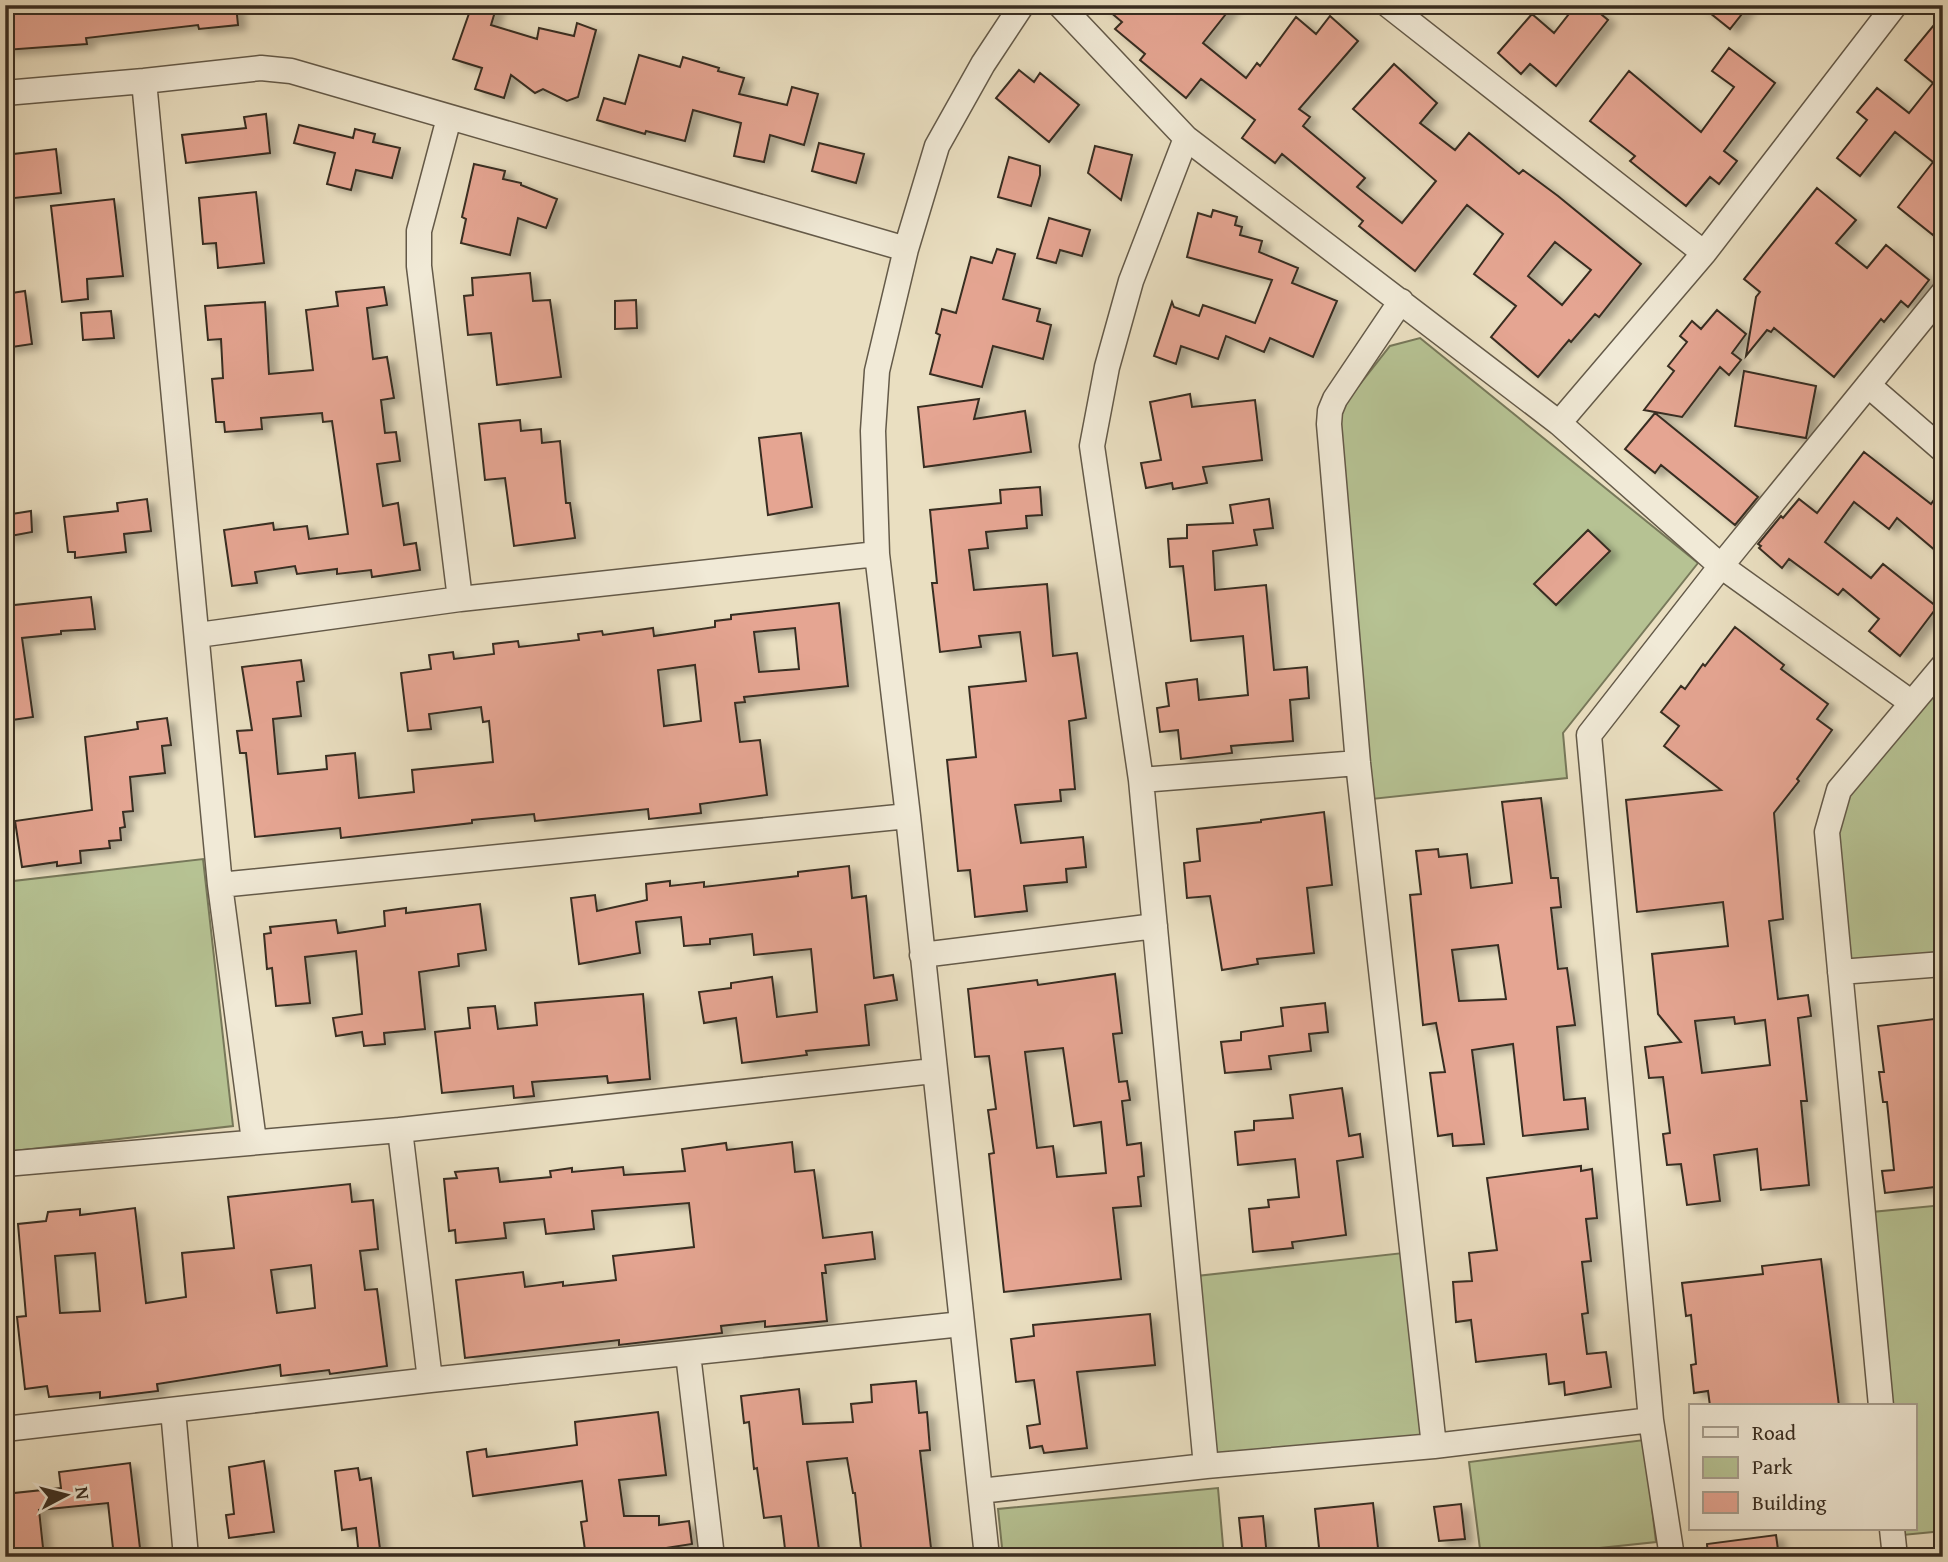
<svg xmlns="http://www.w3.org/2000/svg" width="1948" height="1562" font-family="'Gentium Book Plus',serif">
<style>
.green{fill:#b6c293;stroke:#77785a;stroke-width:2}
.building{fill:#e5a592;stroke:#382d21;stroke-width:2;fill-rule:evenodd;filter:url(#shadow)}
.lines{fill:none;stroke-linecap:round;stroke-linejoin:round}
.minor-casing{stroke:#645a49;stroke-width:27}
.minor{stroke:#f1ead7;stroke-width:24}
</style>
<defs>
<filter id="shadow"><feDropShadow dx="8" dy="4.5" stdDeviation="3.5" flood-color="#0004"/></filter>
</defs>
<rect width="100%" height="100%" fill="#eadfc1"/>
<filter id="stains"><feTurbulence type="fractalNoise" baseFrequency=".00286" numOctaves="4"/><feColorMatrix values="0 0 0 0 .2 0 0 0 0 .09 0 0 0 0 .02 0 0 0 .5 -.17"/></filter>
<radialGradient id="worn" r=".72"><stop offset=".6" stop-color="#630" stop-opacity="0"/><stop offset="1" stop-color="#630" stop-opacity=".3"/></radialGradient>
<path class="green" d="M 1420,338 L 1698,563 L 1563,733 L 1567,778 L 1372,799 L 1339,415 L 1346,402 L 1390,346 Z
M 1943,673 L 1943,959 L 1845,967 L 1832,833 L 1843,794 Z
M 203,859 L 233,1126 L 5,1152 L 5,882 Z
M 1943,1205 L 1943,1531 L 1903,1535 L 1902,1529 L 1915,1529 L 1915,1406 L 1891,1406 L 1872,1212 Z
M 1403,1253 L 1425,1438 L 1214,1455 L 1197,1276 Z
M 1644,1440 L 1656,1542 L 1514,1557 L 1481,1557 L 1469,1462 Z
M 1218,1488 L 1224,1557 L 1003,1557 L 998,1509 Z"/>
<path class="building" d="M 5,5 L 236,5 L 238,25 L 199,29 L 198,25 L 86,38 L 87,44 L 5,50 Z
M 472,5 L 497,5 L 491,25 L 537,39 L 539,28 L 574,36 L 577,23 L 596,30 L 578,97 L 567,101 L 543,89 L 535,93 L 511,75 L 504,98 L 475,89 L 482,68 L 453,59 Z
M 1102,5 L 1233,5 L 1203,43 L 1246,78 L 1257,63 L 1260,66 L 1296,17 L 1316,34 L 1330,16 L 1358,41 L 1299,109 L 1310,117 L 1303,126 L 1365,178 L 1357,187 L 1402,223 L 1436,181 L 1353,109 L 1394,64 L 1437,103 L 1420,123 L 1455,150 L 1469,133 L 1519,174 L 1523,170 L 1558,196 L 1641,264 L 1599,317 L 1595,314 L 1571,342 L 1569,340 L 1538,377 L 1491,337 L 1516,306 L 1474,274 L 1503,234 L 1467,205 L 1415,271 L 1359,226 L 1363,221 L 1282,154 L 1275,163 L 1242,138 L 1255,120 L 1201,79 L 1186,98 L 1140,60 L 1145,54 L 1115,29 L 1122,22 ZM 1555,242 L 1591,270 L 1562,305 L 1528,276 Z
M 1576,5 L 1590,5 L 1608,20 L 1556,86 L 1530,64 L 1521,74 L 1498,53 L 1532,14 L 1554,33 Z
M 1700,5 L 1749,5 L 1730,29 Z
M 1943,14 L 1943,222 L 1933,235 L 1898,207 L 1933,162 L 1895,132 L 1860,176 L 1837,158 L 1867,120 L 1857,112 L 1877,88 L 1909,113 L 1933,83 L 1905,60 Z
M 1729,48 L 1775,83 L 1724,151 L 1737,161 L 1719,184 L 1710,177 L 1686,206 L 1630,161 L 1635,156 L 1590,121 L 1629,71 L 1701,132 L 1734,87 L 1712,71 Z
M 639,55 L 680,67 L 683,57 L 719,68 L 718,71 L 744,78 L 739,94 L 787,105 L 792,87 L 818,94 L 804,145 L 770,135 L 764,162 L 734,156 L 741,123 L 693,110 L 685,141 L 646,131 L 645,134 L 597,120 L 604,98 L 625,104 Z
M 1019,70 L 1034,82 L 1040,73 L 1079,105 L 1049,142 L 996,98 Z
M 266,114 L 270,153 L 186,163 L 182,135 L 246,128 L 244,117 Z
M 299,125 L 353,138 L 355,129 L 375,134 L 373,142 L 400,148 L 392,178 L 356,170 L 351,190 L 327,184 L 335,153 L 294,143 Z
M 819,143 L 864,154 L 856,183 L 812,171 Z
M 1095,146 L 1132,155 L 1121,200 L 1088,173 Z
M 56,149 L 61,193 L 5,199 L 5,155 Z
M 1009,157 L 1040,166 L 1040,175 L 1031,206 L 998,197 Z
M 474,164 L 505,171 L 503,179 L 521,183 L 521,185 L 557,199 L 546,228 L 518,218 L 510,255 L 461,243 L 466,219 L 462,217 Z
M 1817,188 L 1856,220 L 1836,243 L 1867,268 L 1886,245 L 1929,280 L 1908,307 L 1901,301 L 1884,322 L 1881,319 L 1834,377 L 1774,328 L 1771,332 L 1767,330 L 1746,356 L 1756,297 L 1760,292 L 1744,279 Z
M 256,192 L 264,263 L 218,268 L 216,243 L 203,244 L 199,198 Z
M 114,199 L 123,276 L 87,279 L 88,299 L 62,302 L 51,206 Z
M 1213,210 L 1237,217 L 1235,225 L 1242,227 L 1240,235 L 1262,241 L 1259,252 L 1298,268 L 1292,283 L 1337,301 L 1313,357 L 1270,338 L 1264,352 L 1226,336 L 1218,359 L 1181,346 L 1176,364 L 1154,356 L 1172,302 L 1174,307 L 1199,316 L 1203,305 L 1255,323 L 1272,280 L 1187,257 L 1198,213 L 1211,217 Z
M 1049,218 L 1090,230 L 1082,256 L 1060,250 L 1056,263 L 1037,258 Z
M 997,249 L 1015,254 L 1003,299 L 1040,309 L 1037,321 L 1051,325 L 1043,359 L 993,346 L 982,387 L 930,374 L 940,335 L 936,333 L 942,309 L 956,313 L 971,257 L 992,263 Z
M 530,273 L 533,301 L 550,300 L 561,377 L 497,385 L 491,333 L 468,335 L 464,296 L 473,295 L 472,278 Z
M 384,287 L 387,305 L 367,308 L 373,359 L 387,357 L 394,398 L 381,400 L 385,433 L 396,432 L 400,461 L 377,464 L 383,506 L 398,503 L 404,545 L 416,543 L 420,570 L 372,577 L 371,570 L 337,574 L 337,569 L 297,574 L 295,566 L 255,572 L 257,583 L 232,586 L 224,530 L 273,523 L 274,530 L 307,526 L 309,539 L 348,534 L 332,421 L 323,422 L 322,413 L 261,418 L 262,429 L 225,432 L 224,422 L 216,422 L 212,379 L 223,378 L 221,339 L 208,340 L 205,306 L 265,302 L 269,374 L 313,370 L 306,310 L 338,306 L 336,292 Z
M 25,291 L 32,344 L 5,348 L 5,294 Z
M 636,300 L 637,328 L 615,329 L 615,301 Z
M 1717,310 L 1746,334 L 1732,353 L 1741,360 L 1729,375 L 1720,367 L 1682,417 L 1644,410 L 1674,371 L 1668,366 L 1687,342 L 1680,336 L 1692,321 L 1701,329 Z
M 111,311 L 114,338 L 83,340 L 81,313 Z
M 1744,371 L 1816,386 L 1806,438 L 1735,426 Z
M 1190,394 L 1192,407 L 1255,400 L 1262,460 L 1203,467 L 1207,483 L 1173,489 L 1172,483 L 1146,488 L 1141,463 L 1161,460 L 1150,402 Z
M 979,399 L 974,419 L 1025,411 L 1031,452 L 924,467 L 918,407 Z
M 1655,413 L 1758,497 L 1735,525 L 1661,465 L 1655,473 L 1625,449 Z
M 520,420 L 521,431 L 541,429 L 542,443 L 560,441 L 566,503 L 570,503 L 575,538 L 514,546 L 505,478 L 485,480 L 479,424 Z
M 801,433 L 812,507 L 768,515 L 759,438 Z
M 1864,452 L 1931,504 L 1943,487 L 1943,557 L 1897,518 L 1889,529 L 1854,502 L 1825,542 L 1871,578 L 1883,564 L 1937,607 L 1900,656 L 1869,631 L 1879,619 L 1843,589 L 1838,595 L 1789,559 L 1782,568 L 1759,548 L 1761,546 L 1758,544 L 1781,516 L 1783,518 L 1799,499 L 1817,513 Z
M 1040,487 L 1042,515 L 1026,516 L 1027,528 L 986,532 L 988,548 L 969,550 L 974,590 L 1047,584 L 1053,656 L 1077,653 L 1086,718 L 1069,721 L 1075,789 L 1060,790 L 1061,801 L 1015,805 L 1021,843 L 1083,837 L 1086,867 L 1066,869 L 1067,882 L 1024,886 L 1027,911 L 975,917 L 970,870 L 958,871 L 947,760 L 976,757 L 969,687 L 1026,681 L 1020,632 L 979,636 L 981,647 L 940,652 L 932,583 L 937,583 L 930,510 L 1001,503 L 1000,490 Z
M 147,499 L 151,531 L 124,534 L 126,552 L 75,558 L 75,552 L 68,552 L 64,517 L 118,511 L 117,503 Z
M 1269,499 L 1273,528 L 1254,530 L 1257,545 L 1213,551 L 1215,590 L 1266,585 L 1274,670 L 1307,667 L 1309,698 L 1290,700 L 1293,741 L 1231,746 L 1232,753 L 1181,759 L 1178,730 L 1160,732 L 1157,708 L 1169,706 L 1166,683 L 1197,679 L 1199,700 L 1248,695 L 1243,636 L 1191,641 L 1183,566 L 1170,567 L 1168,539 L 1187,538 L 1187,525 L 1233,523 L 1230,505 Z
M 31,511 L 32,532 L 5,537 L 5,515 Z
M 1588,530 L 1610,551 L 1556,605 L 1534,584 Z
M 91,597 L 95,629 L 61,631 L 61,634 L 22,638 L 33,717 L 5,721 L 5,606 Z
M 839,603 L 848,686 L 744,697 L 745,702 L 735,703 L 740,742 L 760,740 L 767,795 L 700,804 L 701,813 L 649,819 L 648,809 L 535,821 L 534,814 L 472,820 L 472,823 L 341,838 L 340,828 L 255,837 L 246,753 L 240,753 L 237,731 L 252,730 L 242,667 L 301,660 L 304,681 L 297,682 L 301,716 L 273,719 L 278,774 L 327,769 L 326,756 L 355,753 L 359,798 L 414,792 L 412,770 L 493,762 L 489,721 L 483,722 L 481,707 L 429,714 L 431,729 L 408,731 L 401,673 L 431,669 L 429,655 L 453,652 L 454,659 L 494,654 L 493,644 L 518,641 L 519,647 L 579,640 L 578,634 L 602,631 L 603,635 L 653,628 L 654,636 L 715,627 L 715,621 L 731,619 L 731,615 ZM 795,628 L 799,669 L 759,672 L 754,632 ZM 695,665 L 701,721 L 664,726 L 658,670 Z
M 1735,627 L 1784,665 L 1781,669 L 1828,704 L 1817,719 L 1832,730 L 1797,779 L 1799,781 L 1774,813 L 1783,919 L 1769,921 L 1778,999 L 1808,995 L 1811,1016 L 1798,1018 L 1807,1101 L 1801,1101 L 1809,1185 L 1761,1190 L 1757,1149 L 1714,1155 L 1720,1201 L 1687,1205 L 1681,1164 L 1667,1165 L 1663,1134 L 1670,1133 L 1663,1077 L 1649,1078 L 1645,1047 L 1681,1042 L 1658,1014 L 1652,954 L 1728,946 L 1723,902 L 1637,912 L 1626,800 L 1721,790 L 1664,746 L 1679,726 L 1661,712 L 1681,686 L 1685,689 L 1703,664 L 1705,666 ZM 1734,1017 L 1735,1024 L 1765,1020 L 1770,1065 L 1702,1073 L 1695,1021 Z
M 167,718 L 171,745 L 162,746 L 165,773 L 130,777 L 133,811 L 123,812 L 125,827 L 120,828 L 121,840 L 109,841 L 110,848 L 80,851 L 81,863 L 57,866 L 57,862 L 22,867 L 15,821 L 92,810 L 85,737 L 138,729 L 137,722 Z
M 1541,798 L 1551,878 L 1558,878 L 1561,907 L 1551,908 L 1558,969 L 1567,968 L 1575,1025 L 1557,1027 L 1564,1100 L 1585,1098 L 1588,1129 L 1523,1136 L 1513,1044 L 1472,1050 L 1484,1144 L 1453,1146 L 1452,1134 L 1438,1136 L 1430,1073 L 1445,1072 L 1436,1023 L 1423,1025 L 1410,895 L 1421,894 L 1416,851 L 1438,849 L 1439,857 L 1467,854 L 1471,888 L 1512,883 L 1502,802 ZM 1498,945 L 1506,999 L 1459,1001 L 1452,950 Z
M 1324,812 L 1332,885 L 1307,888 L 1314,953 L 1257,959 L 1258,964 L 1222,970 L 1210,896 L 1187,898 L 1184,863 L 1200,861 L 1197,829 L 1261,822 L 1261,820 Z
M 849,866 L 852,898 L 866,896 L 874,978 L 893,975 L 897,1000 L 865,1005 L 869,1045 L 806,1051 L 807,1055 L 742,1063 L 736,1018 L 704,1023 L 699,992 L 731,988 L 731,983 L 772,977 L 777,1017 L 817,1012 L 811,949 L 754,955 L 752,934 L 710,939 L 710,944 L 684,946 L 681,917 L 636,922 L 640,953 L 579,964 L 571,898 L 595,895 L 597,911 L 647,900 L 646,884 L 670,881 L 670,886 L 704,882 L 704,887 L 798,876 L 798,872 Z
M 480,904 L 486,950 L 458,954 L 459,966 L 419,972 L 425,1029 L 384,1033 L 385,1044 L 364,1046 L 362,1032 L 336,1036 L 333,1018 L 362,1014 L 356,951 L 305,957 L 310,1003 L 276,1006 L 272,968 L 267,969 L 264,934 L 271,933 L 270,927 L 336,920 L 338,933 L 385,926 L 384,911 L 406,908 L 406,913 Z
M 1115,974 L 1122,1033 L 1113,1034 L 1119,1082 L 1127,1081 L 1130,1100 L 1122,1101 L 1127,1145 L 1141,1143 L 1144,1176 L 1138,1177 L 1141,1206 L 1113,1208 L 1121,1279 L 1004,1292 L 989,1154 L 994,1153 L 988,1110 L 996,1109 L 989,1056 L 975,1057 L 968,989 L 1037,980 L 1038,985 ZM 1063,1048 L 1074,1126 L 1101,1122 L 1106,1173 L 1057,1177 L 1053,1146 L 1037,1148 L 1025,1052 Z
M 643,994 L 650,1079 L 608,1083 L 607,1076 L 532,1082 L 534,1096 L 514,1098 L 513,1086 L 442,1093 L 435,1032 L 470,1028 L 468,1008 L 495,1006 L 498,1029 L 537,1025 L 535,1003 Z
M 1325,1003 L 1328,1032 L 1309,1034 L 1311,1051 L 1269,1056 L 1271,1069 L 1225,1073 L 1221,1042 L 1241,1040 L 1241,1032 L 1283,1026 L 1281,1008 Z
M 1934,1019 L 1943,1096 L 1943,1186 L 1885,1193 L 1882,1171 L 1894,1170 L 1887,1102 L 1883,1102 L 1879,1072 L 1884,1072 L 1878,1026 Z
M 1342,1088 L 1349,1136 L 1360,1134 L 1363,1157 L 1337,1161 L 1346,1235 L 1292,1242 L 1293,1248 L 1253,1252 L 1249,1209 L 1269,1207 L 1268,1200 L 1299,1197 L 1295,1159 L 1238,1165 L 1235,1132 L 1254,1130 L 1254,1121 L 1293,1118 L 1290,1095 Z
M 792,1142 L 795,1172 L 814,1170 L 823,1238 L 872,1232 L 875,1259 L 825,1265 L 826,1273 L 822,1273 L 827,1321 L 765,1327 L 765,1321 L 721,1326 L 722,1333 L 619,1345 L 619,1340 L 465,1358 L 456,1280 L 523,1272 L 525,1287 L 563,1282 L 563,1286 L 616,1280 L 613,1256 L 694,1247 L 689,1203 L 592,1211 L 594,1229 L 546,1234 L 544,1219 L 504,1223 L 506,1238 L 456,1243 L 455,1230 L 449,1231 L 444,1179 L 457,1178 L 455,1172 L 498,1168 L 500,1182 L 551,1177 L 550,1171 L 572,1168 L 572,1172 L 623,1167 L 624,1175 L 685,1171 L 682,1149 L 726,1143 L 727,1150 Z
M 1581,1166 L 1581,1171 L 1592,1169 L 1597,1218 L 1586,1219 L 1591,1261 L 1582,1262 L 1588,1313 L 1582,1314 L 1587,1354 L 1606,1352 L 1611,1387 L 1565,1395 L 1564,1382 L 1549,1384 L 1546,1354 L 1476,1362 L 1471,1320 L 1456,1322 L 1453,1282 L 1472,1281 L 1469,1253 L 1497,1250 L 1487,1178 Z
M 350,1184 L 352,1202 L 373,1200 L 378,1249 L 360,1251 L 365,1290 L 377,1289 L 387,1366 L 330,1374 L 329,1370 L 281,1376 L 280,1365 L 157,1384 L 158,1391 L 100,1398 L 100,1392 L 49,1397 L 47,1386 L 25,1389 L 17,1317 L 26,1316 L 18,1224 L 46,1221 L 48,1212 L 80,1209 L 80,1215 L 135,1208 L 146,1303 L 186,1297 L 182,1253 L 234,1248 L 228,1197 ZM 95,1253 L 100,1311 L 60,1313 L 55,1256 ZM 311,1265 L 315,1308 L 277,1313 L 271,1270 Z
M 1821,1259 L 1839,1406 L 1710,1406 L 1708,1391 L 1694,1393 L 1691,1365 L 1696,1364 L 1691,1315 L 1686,1316 L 1682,1283 L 1763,1274 L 1762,1266 Z
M 1150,1314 L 1155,1365 L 1077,1372 L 1087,1448 L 1044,1453 L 1042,1446 L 1030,1448 L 1027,1426 L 1040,1424 L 1034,1380 L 1016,1382 L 1011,1339 L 1034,1336 L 1033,1325 Z
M 916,1381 L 919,1413 L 927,1412 L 930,1450 L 920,1451 L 932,1557 L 862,1557 L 855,1493 L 853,1493 L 847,1458 L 807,1462 L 820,1557 L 786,1557 L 781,1516 L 764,1518 L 757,1468 L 754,1469 L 749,1422 L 744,1423 L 741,1396 L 799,1389 L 803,1424 L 853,1422 L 851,1404 L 872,1402 L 871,1385 Z
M 658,1412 L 666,1475 L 619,1480 L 624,1516 L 659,1516 L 659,1525 L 689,1521 L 692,1544 L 659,1549 L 659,1557 L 586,1557 L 581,1522 L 587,1521 L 582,1481 L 473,1496 L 467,1452 L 486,1449 L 487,1457 L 577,1445 L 575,1422 Z
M 264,1461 L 274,1532 L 229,1538 L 226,1515 L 234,1514 L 229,1467 Z
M 130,1463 L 141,1557 L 114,1557 L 108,1503 L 39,1510 L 44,1557 L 5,1557 L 5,1494 L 61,1488 L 59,1472 Z
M 358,1468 L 360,1480 L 371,1478 L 381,1557 L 359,1557 L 356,1528 L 342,1530 L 335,1471 Z
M 1373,1503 L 1379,1557 L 1320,1557 L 1315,1509 Z
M 1461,1504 L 1465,1539 L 1439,1541 L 1434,1507 Z
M 1263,1516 L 1267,1557 L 1243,1557 L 1239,1518 Z
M 1776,1535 L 1779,1557 L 1708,1557 L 1707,1544 Z"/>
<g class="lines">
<defs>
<path id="minor" d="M 1060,5 L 1186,138 L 1559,423 L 1721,566 L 1912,703 L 1943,666
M 1388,5 L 1704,253 L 1895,5
M 144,81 L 220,885 L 254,1141
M 5,93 L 144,81 L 261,68 L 291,71 L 906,249
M 449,118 L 419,231 L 419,266 L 460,599
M 1186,138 L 1131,281 L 1107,367 L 1092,446 L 1141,780 L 1206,1466
M 1401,301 L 1335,399 L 1330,411 L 1329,424 L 1358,763 L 1434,1446
M 1868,385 L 1943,450
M 1559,423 L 1704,253
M 198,635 L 460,599 L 877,554
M 1141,780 L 1358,763
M 220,885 L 908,816
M 922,955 L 1155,926
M 1840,972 L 1943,964
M 400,1130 L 430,1380
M 5,1164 L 400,1130 L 933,1071
M 688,1354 L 712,1557
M 1881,1406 L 1827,832 L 1839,790 L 1912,703
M 173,1410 L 186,1557
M 5,1429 L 430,1380 L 962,1324
M 980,1491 L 1206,1466 L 1434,1446 L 1651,1420
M 1892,1529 L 1895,1557
M 987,1557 L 908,816 L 877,554 L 873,431 L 877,371 L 906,249 L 937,146 L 983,64 L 1022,5
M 1672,1557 L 1651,1420 L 1589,735 L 1721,566 L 1943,293"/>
</defs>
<use href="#minor" class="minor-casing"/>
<use href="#minor" class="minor"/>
</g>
<rect width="1948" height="1562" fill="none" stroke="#eadfc1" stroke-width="28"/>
<rect x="7" y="7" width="1934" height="1548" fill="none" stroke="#382d21" stroke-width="3.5"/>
<rect x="14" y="14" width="1920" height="1534" fill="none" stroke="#382d21" stroke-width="2"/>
<rect x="1689" y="1404" width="228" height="126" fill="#f1ead7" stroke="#a79e8e" stroke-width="2"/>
<rect x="1703" y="1427" width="35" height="10" fill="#f1ead7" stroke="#a79e8e" stroke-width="2"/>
<text x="1752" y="1440" font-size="21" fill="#382d21">Road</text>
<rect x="1703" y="1457" width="35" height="21" fill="#b6c293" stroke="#a79e8e" stroke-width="2"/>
<text x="1752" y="1474" font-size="21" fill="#382d21">Park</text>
<rect x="1703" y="1492" width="35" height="21" fill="#e5a592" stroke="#a79e8e" stroke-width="2"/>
<text x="1752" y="1510" font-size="21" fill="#382d21">Building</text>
<g transform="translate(66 1495) rotate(83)" stroke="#f1ead7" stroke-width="5" paint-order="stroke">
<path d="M0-5L12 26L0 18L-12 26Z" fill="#382d21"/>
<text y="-10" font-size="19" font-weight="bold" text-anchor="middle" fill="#382d21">N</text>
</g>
<rect width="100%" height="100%" filter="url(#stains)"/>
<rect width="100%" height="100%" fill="url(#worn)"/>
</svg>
